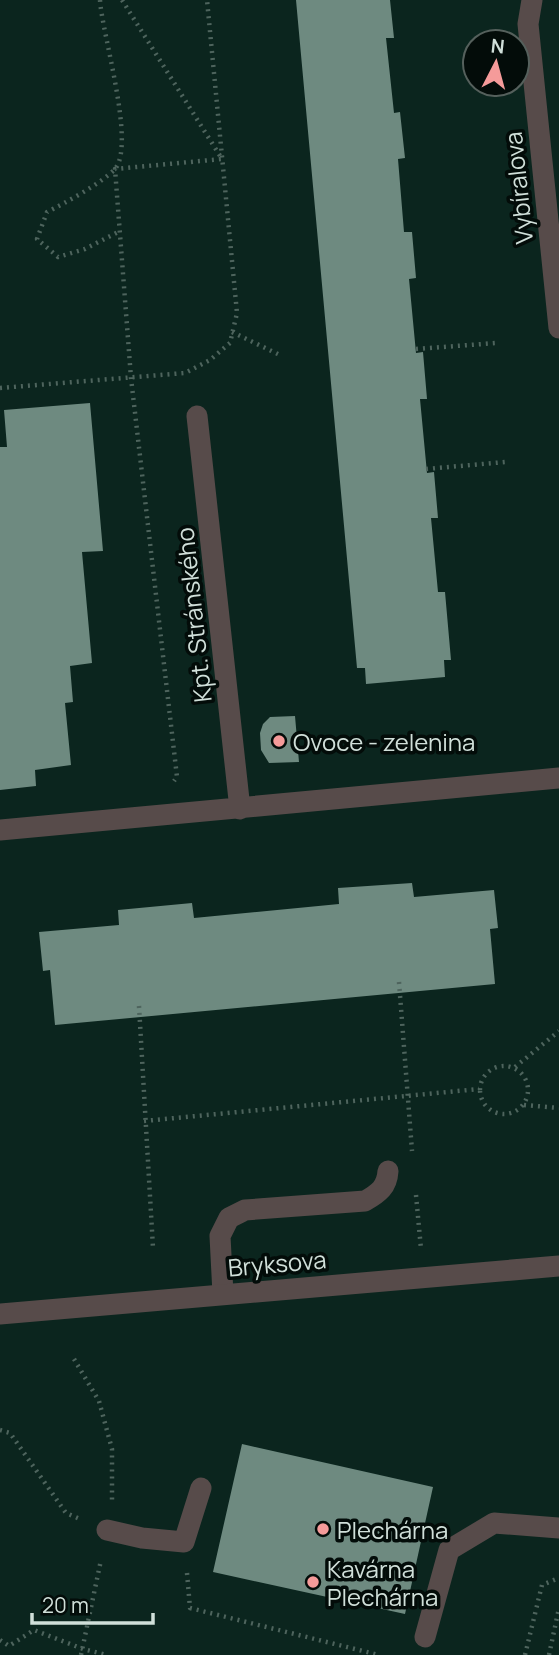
<svg xmlns="http://www.w3.org/2000/svg" width="559" height="1655" font-family="Manrope,sans-serif">
<style>
.building{fill:#6e8a80}
.lines{fill:none;stroke-linecap:round;stroke-linejoin:round}
.path{stroke:#4e645d;stroke-width:4.5;stroke-dasharray:2 5;stroke-linecap:butt}
.lane{stroke:#574b4a;stroke-width:21}
.street{stroke:#574b4a;stroke-width:21}
.poi-dot{fill:#f59b9a;stroke:#030c09;stroke-width:2.5}
.labels{text-anchor:middle;dominant-baseline:central;stroke-width:7;stroke-linejoin:round;paint-order:stroke}
.street-label{font-size:24px;fill:#d0dfd9;stroke:#030c09}
.poi-label{font-size:24px;fill:#d0dfd9;stroke:#030c09;text-anchor:start}
</style>
<rect width="100%" height="100%" fill="#0b251e"/>
<path class="building" d="M 296,0 L 390,0 L 394,38 L 386,38 L 394,113 L 400,112 L 405,158 L 398,159 L 404,232 L 412,232 L 416,278 L 409,279 L 416,353 L 423,352 L 427,399 L 420,399 L 427,473 L 434,472 L 438,518 L 431,518 L 438,592 L 445,592 L 451,660 L 444,660 L 445,677 L 366,684 L 365,668 L 357,668 Z
M 90,403 L 103,551 L 82,552 L 92,663 L 70,666 L 73,702 L 65,703 L 71,765 L 35,770 L 36,786 L 0,790 L 0,447 L 7,447 L 4,410 Z
M 295,716 L 299,762 L 269,763 L 261,750 L 260,733 L 263,724 L 270,717 Z
M 412,883 L 414,897 L 494,890 L 498,928 L 490,929 L 495,984 L 55,1025 L 50,970 L 43,971 L 39,932 L 119,925 L 118,910 L 192,903 L 194,918 L 339,904 L 338,888 Z
M 242,1444 L 433,1487 L 405,1614 L 213,1572 Z"/>
<g class="lines">
<path class="path" d="M 100,0 C 102,34 136,144 115,169 C 102,183 65,203 47,212 L 37,239 L 58,257 L 85,249 L 120,231
M 122,0 L 222,159 L 115,169 L 131,378 L 177,777 L 174,781
M 232,332 L 282,356
M 416,349 L 496,343
M 0,388 L 185,373 L 210,360 L 230,343 L 237,313 L 207,0
M 426,469 L 505,462
M 399,982 L 412,1151
M 139,1006 L 153,1248
M480 1090a24 24 0 1 1 48 0a24 24 0 1 1-48 0Z
M 515,1067 L 559,1031
M 524,1105 L 559,1108
M 144,1121 L 479,1089
M 416,1195 L 421,1249
M 74,1359 L 99,1401 L 112,1449 L 112,1500
M 0,1430 L 10,1433 L 66,1513 L 80,1519
M 187,1573 L 190,1608 L 379,1655
M 0,1640 L 9,1646 L 34,1630 L 83,1649 L 107,1655
M 81,1655 L 101,1560
M 525,1655 L 542,1585 L 559,1578
M 549,1655 L 559,1608"/>
<path class="lane" d="M 223,1294 L 220,1236 L 229,1218 L 245,1210 L 365,1201 C 379,1193 387,1187 388,1171
M 107,1530 L 142,1538 L 184,1542 L 201,1488
M 425,1637 L 449,1550 L 494,1523 L 559,1528"/>
<path class="street" d="M 532,0 L 528,24 L 559,328
M 197,416 L 240,809
M 0,830 L 559,778
M 0,1314 L 559,1266"/>
</g>
<g class="poi-dot">
<circle cx="279" cy="741" r="7"/>
<circle cx="323" cy="1529" r="7"/>
<circle cx="313" cy="1582" r="7"/>
</g>
<g class="labels">
<g class="street-label">
<text transform="translate(518 188) rotate(-96)">Vybíralova</text>
<text transform="translate(193 615) rotate(-96)">Kpt. Stránského</text>
<text transform="translate(277 1263) rotate(-5)">Bryksova</text>
</g>
<g class="poi-label">
<text x="293" y="741">Ovoce - zelenina</text>
<text x="337" y="1529">Plechárna</text>
<text x="327" y="1568">Kavárna<tspan x="327" dy="28">Plechárna</tspan></text>
</g>
</g>
<g transform="translate(496 63) rotate(6)"><circle r="33" fill="#030c09" stroke="#55605c" stroke-width="2"/>
<path d="M0-5L12 26L0 18L-12 26Z" fill="#f59b9a"/>
<text y="-10" font-size="19" font-weight="bold" text-anchor="middle" fill="#d0dfd9">N</text>
</g>
<path d="M32 1613v10h121v-10" fill="none" stroke="#d0dfd9" stroke-width="3.5"/>
<text x="42" y="1613" font-size="21" fill="#d0dfd9" stroke="#030c09" stroke-width="5" paint-order="stroke">20 m</text>
</svg>
